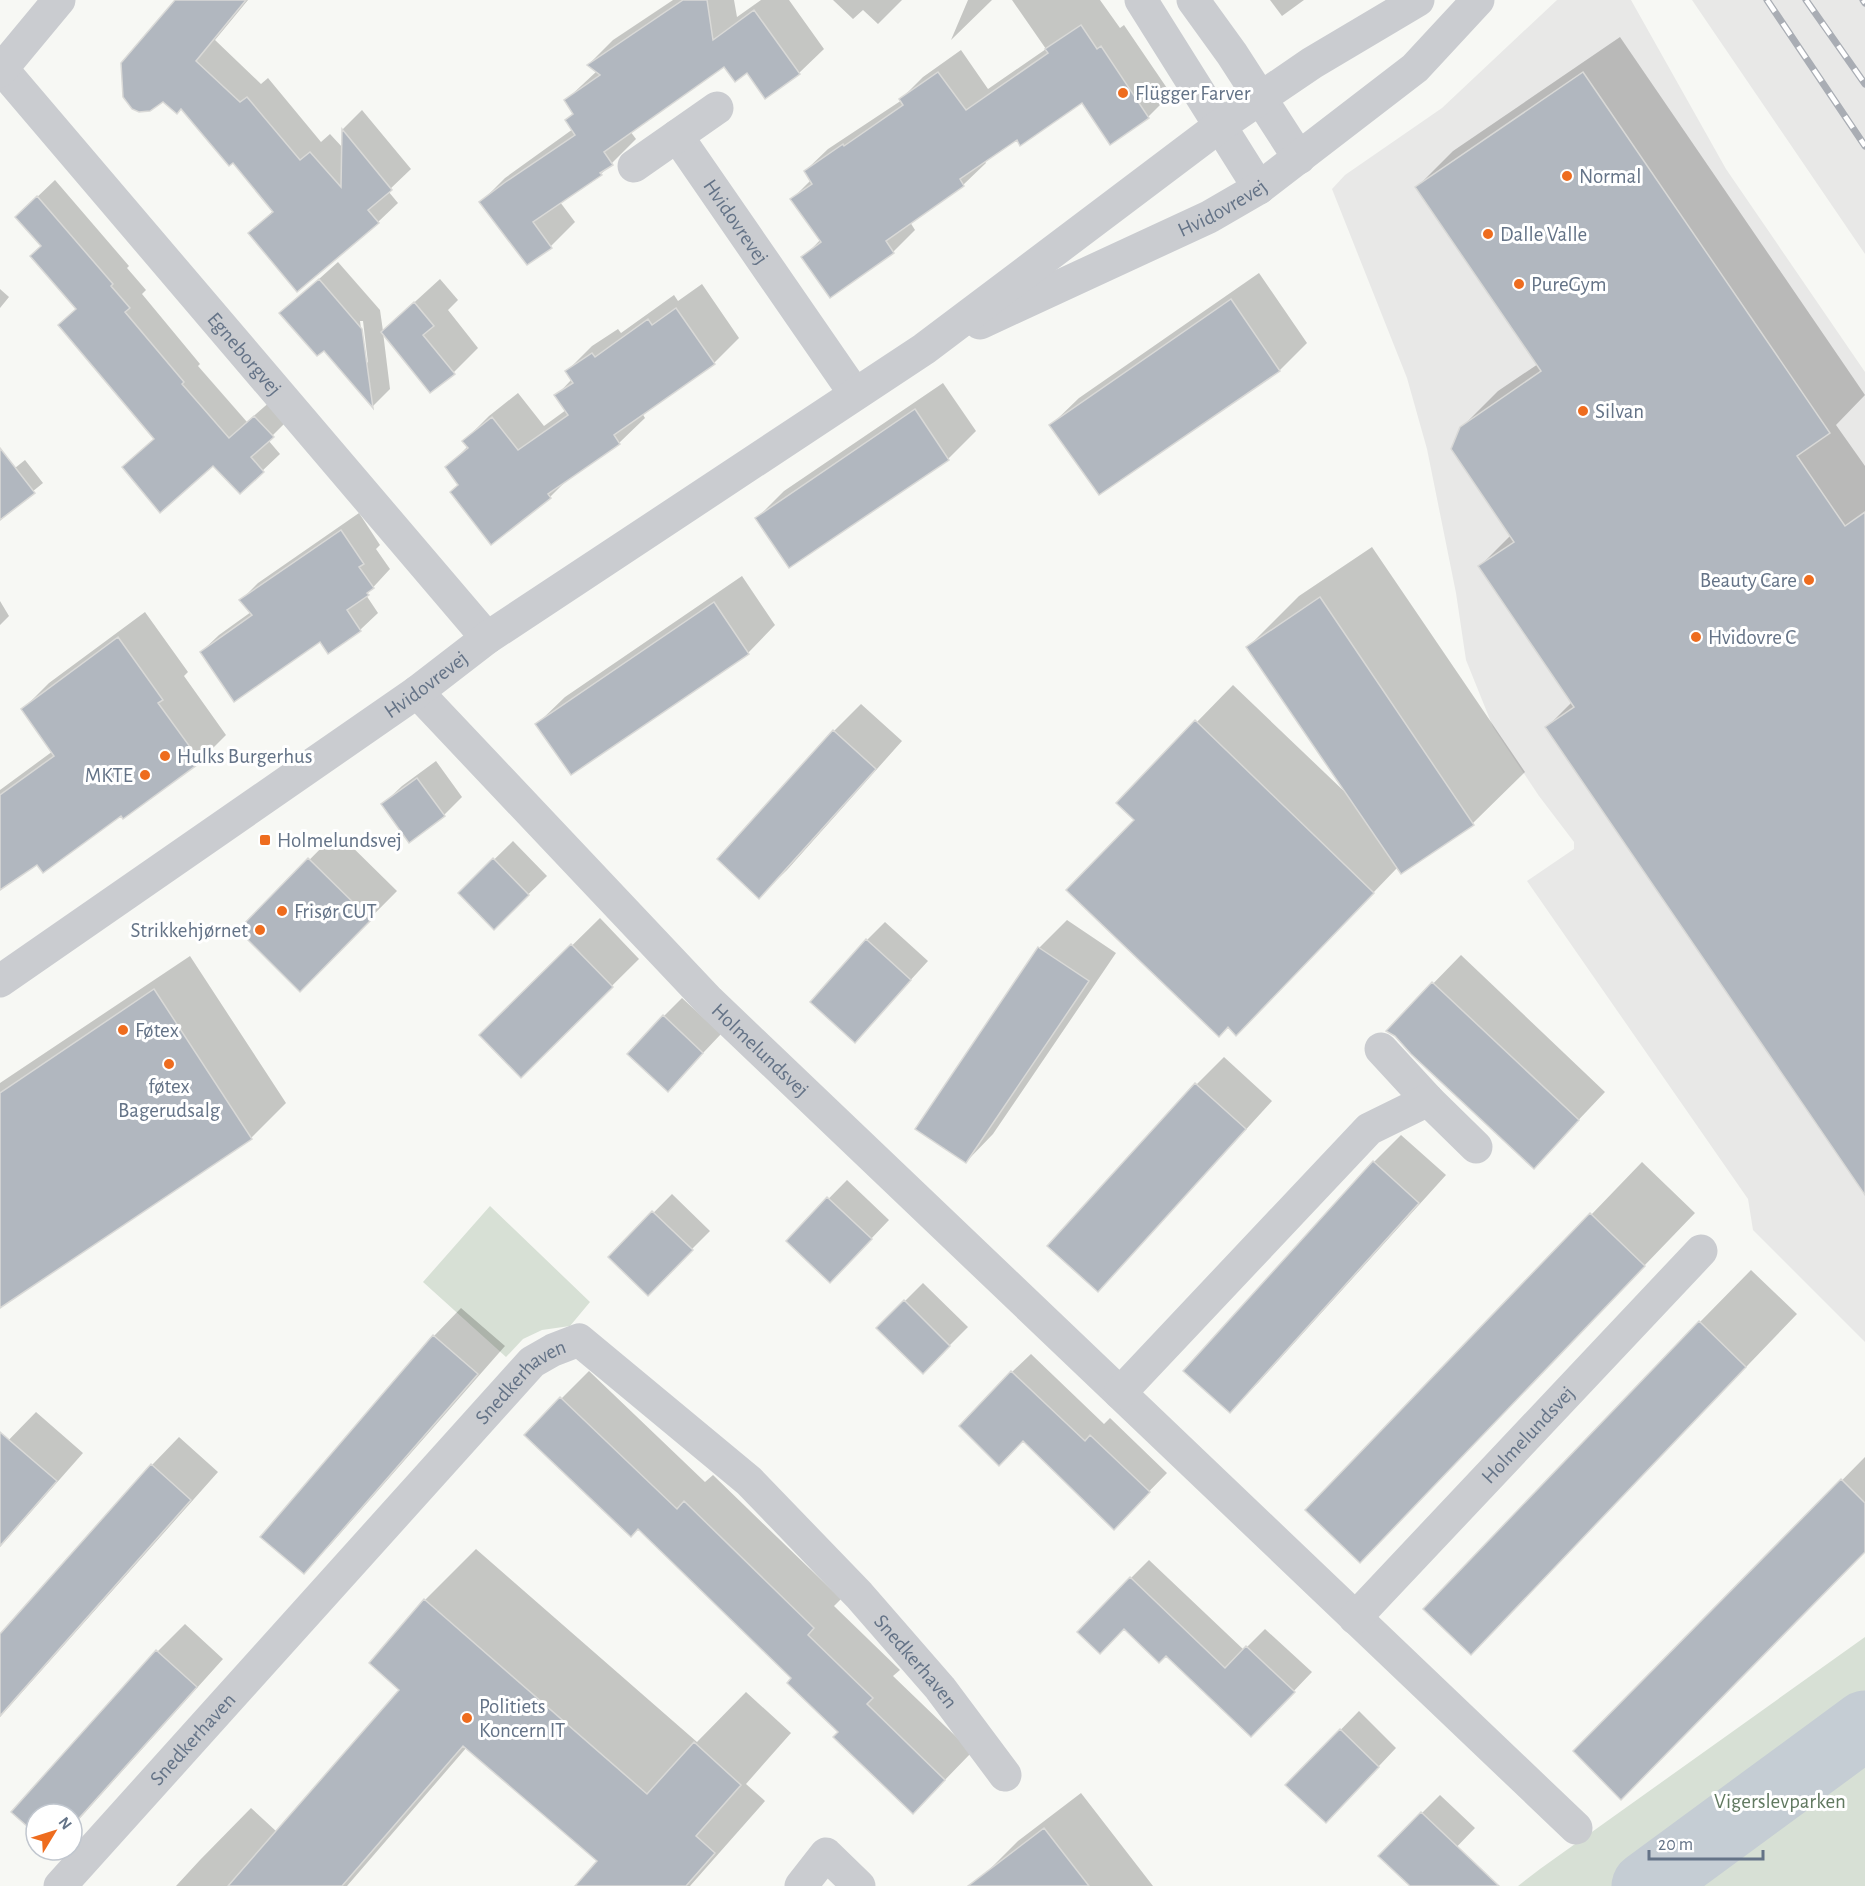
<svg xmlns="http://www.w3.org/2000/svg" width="1865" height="1886" font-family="'Alegreya Sans',sans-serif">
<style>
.built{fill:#e8e8e7}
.green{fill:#d7e0d5}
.shadow{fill:#0003;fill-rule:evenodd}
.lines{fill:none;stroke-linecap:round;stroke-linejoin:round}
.river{stroke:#c5cdd4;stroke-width:69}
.building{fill:#b1b7bf;stroke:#d9d9d7;stroke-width:1.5}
.minor{stroke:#caccd0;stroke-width:33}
.rail-casing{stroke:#a9adb4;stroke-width:7}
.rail{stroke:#fff;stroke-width:4.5;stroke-dasharray:14;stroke-linecap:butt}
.poi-dot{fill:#ee6c1e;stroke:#fff;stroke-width:2}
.labels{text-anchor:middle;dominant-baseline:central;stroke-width:6;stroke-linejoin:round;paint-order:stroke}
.poi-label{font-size:21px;fill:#647387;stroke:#fff;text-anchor:start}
.street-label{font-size:21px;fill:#647387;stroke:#fff}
.park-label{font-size:21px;fill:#617960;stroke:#fff}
</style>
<rect width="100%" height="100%" fill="#f7f8f4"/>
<path class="built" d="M 1557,0 L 1631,0 L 1726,169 L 1865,372 L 1865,1342 L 1753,1230 L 1748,1199 L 1527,881 L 1574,849 L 1574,842 L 1539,796 L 1493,727 L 1466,660 L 1456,593 L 1427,449 L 1407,378 L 1332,189 L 1345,175 L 1442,108 Z
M 1692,0 L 1865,0 L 1865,254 Z"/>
<path class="green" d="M 490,1206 L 590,1302 L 570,1326 L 542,1330 L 523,1339 L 506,1357 L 423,1282 Z
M 1865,1637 L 1865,1886 L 1518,1886 L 1540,1869 Z"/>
<path class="shadow" d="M 177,0 L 248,0 L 215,40 L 261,84 L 268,78 L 321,142 L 330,134 L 343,148 L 343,129 L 362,110 L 411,169 L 388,191 L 398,203 L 378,222 L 250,233 L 274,210 L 233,161 L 182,107 Z
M 673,0 L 734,0 L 737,17 L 761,0 L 789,0 L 824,49 L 799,73 L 765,97 L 747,71 L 724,65 L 630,131 L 636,139 L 601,174 L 560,202 L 575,222 L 551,246 L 481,202 L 505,178 L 573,129 L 567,120 L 574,112 L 566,100 L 597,71 L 589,64 L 613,40 Z
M 833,0 L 902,0 L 878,24 L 863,10 L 853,19 Z
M 968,0 L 992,0 L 951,40 Z
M 1012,0 L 1100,0 L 1120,28 L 1124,25 L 1171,94 L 1148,117 L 1110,143 L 1082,101 L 1017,138 L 984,160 L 986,163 L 963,185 L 910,222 L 915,230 L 893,252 L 803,258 L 821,239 L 792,199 L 811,180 L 805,171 L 828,149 L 902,100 L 901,99 L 923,77 L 961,50 L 988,89 L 1046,49 Z
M 1270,0 L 1304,0 L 1282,16 Z
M 1620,37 L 1865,395 L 1836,425 L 1865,466 L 1865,1193 L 1547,727 L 1572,702 L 1480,566 L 1511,535 L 1461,428 L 1498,391 L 1538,364 L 1417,187 L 1453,151 Z
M 55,180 L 129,266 L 127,268 L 146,290 L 142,294 L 200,364 L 198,366 L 247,422 L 272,400 L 289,419 L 268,440 L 280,454 L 240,492 L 213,464 L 124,468 L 155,438 L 60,325 L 77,308 L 42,246 L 34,200 Z
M 338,262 L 380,310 L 383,331 L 440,279 L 458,300 L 448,310 L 478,348 L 454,372 L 383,332 L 390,389 L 373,406 L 324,349 L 281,313 ZM 360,321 L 363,321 L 368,363 L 365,359 Z
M 1259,273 L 1307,343 L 1280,370 L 1100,493 L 1051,425 L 1079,398 Z
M 702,284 L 739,338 L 714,363 L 642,413 L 645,418 L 619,443 L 568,479 L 550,497 L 460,484 L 447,468 L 468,446 L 464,441 L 489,416 L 518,393 L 544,426 L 566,410 L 556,396 L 572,379 L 567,371 L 592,346 L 618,329 L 621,333 L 674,295 L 678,301 Z
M 0,289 L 9,297 L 0,308 Z
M 943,383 L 976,431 L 948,459 L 790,566 L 757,518 L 784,491 Z
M 25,460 L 43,483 L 0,518 L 0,480 Z
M 359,513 L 380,545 L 376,549 L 390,569 L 366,595 L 378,613 L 360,630 L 320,640 L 201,652 L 219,635 L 251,612 L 241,600 L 258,583 Z
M 1372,547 L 1525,772 L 1473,823 L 1398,867 L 1272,998 L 1136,820 L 1118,803 L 1233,685 L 1348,795 L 1248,647 L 1299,596 Z
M 742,576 L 775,625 L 748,653 L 537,724 L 565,697 Z
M 0,601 L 9,616 L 0,625 Z
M 145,612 L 188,672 L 184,676 L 226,735 L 200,761 L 122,814 L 37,863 L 0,889 L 0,790 L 53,751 L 23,709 L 49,683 Z
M 861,704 L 902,741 L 787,870 L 759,897 L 834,731 Z
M 436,761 L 462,797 L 444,815 L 383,804 L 402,786 Z
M 337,832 L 397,891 L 300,989 L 240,930 Z
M 513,841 L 547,876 L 494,928 L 460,893 Z
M 600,918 L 639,959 L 521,1076 L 481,1035 Z
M 1067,920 L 1116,953 L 993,1134 L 966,1162 L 917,1128 L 1039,948 Z
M 885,922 L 928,961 L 855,1041 L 867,940 Z
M 1461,955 L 1605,1092 L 1534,1167 L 1396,1035 L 1388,1030 Z
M 190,956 L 286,1103 L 251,1138 L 0,1306 L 0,1083 Z
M 682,998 L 721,1034 L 686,1071 L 664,1016 Z
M 1224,1057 L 1272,1101 L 1125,1262 L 1098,1290 L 1049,1246 L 1197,1084 Z
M 1401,1135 L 1446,1175 L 1258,1383 L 1230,1411 L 1374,1162 Z
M 1642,1162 L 1695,1213 L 1360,1561 L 1307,1510 Z
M 847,1180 L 889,1220 L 849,1262 L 788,1240 Z
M 672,1194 L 710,1231 L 648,1293 L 610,1257 Z
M 1751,1270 L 1797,1314 L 1471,1653 L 1700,1322 Z
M 923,1283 L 968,1327 L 923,1372 L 878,1328 Z
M 461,1308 L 505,1346 L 331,1544 L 304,1572 L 262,1537 L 434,1336 Z
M 1031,1354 L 1104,1424 L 1110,1418 L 1167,1473 L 1132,1509 L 1023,1440 L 1012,1372 Z
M 589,1371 L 705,1482 L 713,1475 L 841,1599 L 834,1606 L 900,1670 L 893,1676 L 972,1752 L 940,1785 L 840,1732 L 793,1678 L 561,1399 Z
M 36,1412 L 83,1453 L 0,1547 L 0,1449 Z
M 179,1437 L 218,1472 L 0,1717 L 0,1636 L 152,1465 Z
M 1865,1457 L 1865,1550 L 1575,1751 Z
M 476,1549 L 697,1742 L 746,1692 L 791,1733 L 746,1784 L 765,1801 L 690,1886 L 577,1886 L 599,1860 L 467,1747 L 347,1886 L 176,1886 L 200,1860 L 251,1808 L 277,1832 L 401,1690 L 425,1600 Z
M 1149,1560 L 1244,1650 L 1265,1629 L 1312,1672 L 1269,1717 L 1124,1628 L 1131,1578 Z
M 185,1624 L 223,1659 L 72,1827 L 72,1814 L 36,1814 L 36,1832 L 13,1812 L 157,1652 Z
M 1359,1711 L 1396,1748 L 1344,1803 L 1287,1785 Z
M 1081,1793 L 1153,1886 L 989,1886 L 982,1877 L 1018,1841 Z
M 1440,1795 L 1475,1828 L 1419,1886 L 1412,1886 L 1422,1813 Z"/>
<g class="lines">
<path class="river" d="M 1646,1886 L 1865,1725"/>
</g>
<path class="building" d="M 175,0 L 246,0 L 196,61 L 240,102 L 247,97 L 300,160 L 310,152 L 341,187 L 342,129 L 392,190 L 368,210 L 379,223 L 297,292 L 248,233 L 273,212 L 233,163 L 229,166 L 181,109 L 177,114 L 163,102 L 150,111 L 139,112 L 132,109 L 123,97 L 121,63 Z
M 683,0 L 707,0 L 713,40 L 754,10 L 800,74 L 765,99 L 747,73 L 735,82 L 724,67 L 604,152 L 613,165 L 600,173 L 602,175 L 533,222 L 552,248 L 527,265 L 479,202 L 504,183 L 575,135 L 565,120 L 573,114 L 564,100 L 600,75 L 587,65 Z
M 1081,25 L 1097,49 L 1101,46 L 1149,118 L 1110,145 L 1082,103 L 1020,146 L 1017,140 L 960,179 L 964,186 L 886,241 L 894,253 L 830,298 L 801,257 L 821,242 L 790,199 L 812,184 L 804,171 L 843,144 L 844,146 L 903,105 L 899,99 L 938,72 L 966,110 L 1048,53 L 1045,49 Z
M 1583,72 L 1830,433 L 1797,456 L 1845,526 L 1865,512 L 1865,1195 L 1545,727 L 1574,707 L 1478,566 L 1514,542 L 1451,449 L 1460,427 L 1541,371 L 1415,187 Z
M 37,196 L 113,284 L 111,286 L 130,308 L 125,312 L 184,382 L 182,384 L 229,438 L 254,416 L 274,437 L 251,457 L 264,472 L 240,494 L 213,466 L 160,513 L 122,467 L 154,439 L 58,325 L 76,309 L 30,256 L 41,246 L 15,217 Z
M 319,279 L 362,329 L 373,408 L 324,351 L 317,356 L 279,313 Z
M 1231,299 L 1280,371 L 1099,495 L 1049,425 Z
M 414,302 L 434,326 L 423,335 L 455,374 L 430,393 L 381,332 Z
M 676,308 L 715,364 L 614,435 L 620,444 L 548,494 L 551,498 L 491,545 L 450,492 L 458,485 L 445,467 L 468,448 L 462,441 L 492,417 L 518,450 L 568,415 L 554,395 L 573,383 L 565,371 L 592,353 L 595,357 L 648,319 L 652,325 Z
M 915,409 L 949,460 L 789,568 L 755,518 Z
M 0,448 L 35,493 L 0,520 Z
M 341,530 L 364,564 L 359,567 L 374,588 L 367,593 L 369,595 L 347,610 L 361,631 L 328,654 L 320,642 L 234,702 L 200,652 L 252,615 L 239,600 Z
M 1320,597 L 1474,825 L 1401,874 L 1246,647 Z
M 714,602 L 749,654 L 571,775 L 535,724 Z
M 118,637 L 163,700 L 158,703 L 201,762 L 123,819 L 121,816 L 43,873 L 37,865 L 0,890 L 0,795 L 54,756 L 21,709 Z
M 1195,720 L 1374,893 L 1236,1036 L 1228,1027 L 1219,1037 L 1066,890 L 1134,820 L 1116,803 Z
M 833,730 L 876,769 L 759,899 L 717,859 Z
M 417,778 L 445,816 L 409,843 L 381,804 Z
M 308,858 L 371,920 L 300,992 L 238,930 Z
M 493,858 L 529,895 L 494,930 L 458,893 Z
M 866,939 L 911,980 L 855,1043 L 810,1002 Z
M 571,944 L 613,987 L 521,1078 L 479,1035 Z
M 1038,947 L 1089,981 L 966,1163 L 915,1129 Z
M 1432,982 L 1579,1120 L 1534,1169 L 1411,1054 L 1395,1036 L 1386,1031 Z
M 154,989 L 252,1139 L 0,1308 L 0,1093 Z
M 663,1015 L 703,1053 L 668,1092 L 627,1054 Z
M 1195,1083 L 1246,1129 L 1098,1292 L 1047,1246 Z
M 1373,1161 L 1419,1203 L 1230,1413 L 1183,1371 Z
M 827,1197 L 872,1239 L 830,1283 L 786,1241 Z
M 652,1211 L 693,1250 L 648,1296 L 608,1257 Z
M 1590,1213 L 1645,1266 L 1360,1563 L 1305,1510 Z
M 904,1300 L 950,1346 L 923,1374 L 876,1328 Z
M 1699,1321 L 1746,1367 L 1471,1655 L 1423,1609 Z
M 433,1335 L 478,1374 L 304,1574 L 260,1537 Z
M 1011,1371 L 1085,1441 L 1090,1435 L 1150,1492 L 1114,1530 L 1023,1441 L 999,1466 L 959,1426 Z
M 560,1397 L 677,1509 L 684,1501 L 814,1628 L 808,1635 L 873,1698 L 867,1704 L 945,1780 L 913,1814 L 833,1737 L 838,1732 L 787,1683 L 791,1678 L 638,1529 L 631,1537 L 524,1435 Z
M 0,1432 L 57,1481 L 0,1546 Z
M 151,1464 L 191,1500 L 0,1716 L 0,1634 Z
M 1841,1479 L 1865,1503 L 1865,1552 L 1621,1800 L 1573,1751 Z
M 1130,1577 L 1225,1668 L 1246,1646 L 1295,1692 L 1251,1737 L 1166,1656 L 1159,1663 L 1124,1629 L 1100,1654 L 1077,1632 Z
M 424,1599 L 647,1794 L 694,1742 L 741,1785 L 696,1836 L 715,1853 L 686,1886 L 575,1886 L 597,1861 L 463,1746 L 342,1886 L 228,1886 L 399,1690 L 369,1663 Z
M 156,1650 L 197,1687 L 72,1826 L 72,1814 L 36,1814 L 36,1834 L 11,1812 Z
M 1340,1729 L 1379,1767 L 1326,1823 L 1285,1785 Z
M 1421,1812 L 1499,1886 L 1410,1886 L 1378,1856 Z
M 1044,1828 L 1089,1886 L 968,1886 Z"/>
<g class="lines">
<g class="minor">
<path d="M 1141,0 L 1259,188"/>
<path d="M 1193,0 L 1232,54 L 1299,158"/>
<path id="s1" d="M 2,69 L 487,638"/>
<path d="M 0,71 L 59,0"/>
<path id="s2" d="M 677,136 L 855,394"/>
<path d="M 634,166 L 717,108"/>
<path id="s3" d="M 980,323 L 1209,217 L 1259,188 L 1415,68 L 1478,0"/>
<path id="s4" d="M 417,692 L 709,1001 L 1576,1828"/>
<path id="s5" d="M 0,981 L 417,692 L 487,638 L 924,349 L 1221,125 L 1312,63 L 1418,0"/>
<path d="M 1381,1049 L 1428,1100 L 1476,1147"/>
<path d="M 1120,1393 L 1369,1129 L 1428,1100"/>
<path id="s6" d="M 1355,1618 L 1701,1251"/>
<path id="s7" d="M 60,1886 L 532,1362 L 553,1350 L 579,1340 L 749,1481 L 859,1595 L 940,1688 L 1005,1775"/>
<path d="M 801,1886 L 826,1854 L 859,1886"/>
</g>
<defs>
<path id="rail" d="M 1767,0 L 1865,146
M 1806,0 L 1865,84
M 1863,0 L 1865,3"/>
</defs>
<use href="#rail" class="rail-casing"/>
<use href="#rail" class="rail"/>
</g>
<g class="poi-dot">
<circle cx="1123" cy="93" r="6"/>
<circle cx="1567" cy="176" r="6"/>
<circle cx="1488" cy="234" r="6"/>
<circle cx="1519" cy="284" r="6"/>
<circle cx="1583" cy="411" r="6"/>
<circle cx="1809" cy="580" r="6"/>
<circle cx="1696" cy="637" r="6"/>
<circle cx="165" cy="756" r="6"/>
<circle cx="145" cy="775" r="6"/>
<rect x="259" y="834" width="12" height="12" rx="3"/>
<circle cx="282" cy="911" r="6"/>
<circle cx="260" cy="930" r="6"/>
<circle cx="123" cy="1030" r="6"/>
<circle cx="169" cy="1064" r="6"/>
<circle cx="467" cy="1718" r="6"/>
</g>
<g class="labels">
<g class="poi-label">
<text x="1135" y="93">Flügger Farver</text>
<text x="1579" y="176">Normal</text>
<text x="1500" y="234">Dalle Valle</text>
<text x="1531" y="284">PureGym</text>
<text x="1595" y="411">Silvan</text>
<text x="1797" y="580" text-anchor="end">Beauty Care</text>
<text x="1708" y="637">Hvidovre C</text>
<text x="177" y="756">Hulks Burgerhus</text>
<text x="133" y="775" text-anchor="end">MKTE</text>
<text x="277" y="840">Holmelundsvej</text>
<text x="294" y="911">Frisør CUT</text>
<text x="248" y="930" text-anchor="end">Strikkehjørnet</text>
<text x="135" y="1030">Føtex</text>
<text x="169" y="1086" text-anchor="middle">føtex<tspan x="169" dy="24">Bagerudsalg</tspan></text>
<text x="479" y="1706">Politiets<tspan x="479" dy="24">Koncern IT</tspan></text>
</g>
<g class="street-label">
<text stroke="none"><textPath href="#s3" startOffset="268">Hvidovrevej</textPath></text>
<text stroke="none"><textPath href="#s2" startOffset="104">Hvidovrevej</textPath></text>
<text stroke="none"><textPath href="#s1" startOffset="374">Egneborgvej</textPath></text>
<text stroke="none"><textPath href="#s5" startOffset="519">Hvidovrevej</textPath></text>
<text stroke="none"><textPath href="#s4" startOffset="496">Holmelundsvej</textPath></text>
<text stroke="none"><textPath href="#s7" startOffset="684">Snedkerhaven</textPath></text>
<text stroke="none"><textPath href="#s6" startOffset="252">Holmelundsvej</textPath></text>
<text stroke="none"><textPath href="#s7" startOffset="1224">Snedkerhaven</textPath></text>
<text stroke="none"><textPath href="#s7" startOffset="198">Snedkerhaven</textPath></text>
</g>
<g class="park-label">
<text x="1780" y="1801">Vigerslevparken</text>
</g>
</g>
<g transform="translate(54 1832) rotate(52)"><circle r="28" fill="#ffffff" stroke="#c1c7cf" stroke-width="1.5"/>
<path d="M0-4.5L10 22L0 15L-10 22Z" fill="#ee6c1e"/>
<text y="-9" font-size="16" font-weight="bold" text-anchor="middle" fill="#647387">N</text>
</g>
<path d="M1649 1850v9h114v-9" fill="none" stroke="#647387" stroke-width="3"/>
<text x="1658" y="1850" font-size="18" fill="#647387" stroke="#ffffff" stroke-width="4.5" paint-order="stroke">20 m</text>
</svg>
